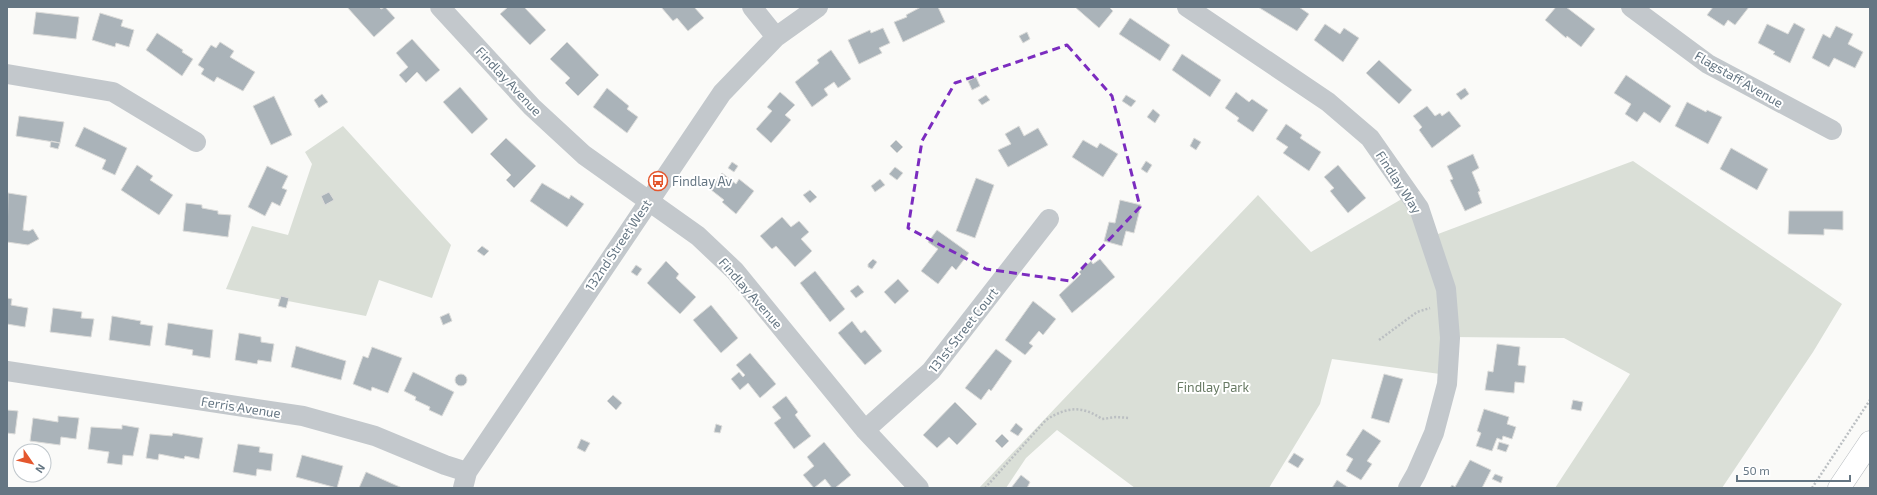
<svg xmlns="http://www.w3.org/2000/svg" width="1877" height="495" font-family="'Exo 2',sans-serif">
<style>
.green{fill:#dadfd7}
.building{fill:#aab3b9;stroke:#dcdcda}
.lines{fill:none;stroke-linecap:round;stroke-linejoin:round}
.major-casing{stroke:#b5babe;stroke-width:23}
.path{stroke:#bbbfc2;stroke-width:2.5;stroke-dasharray:2 2;stroke-linecap:butt}
.minor{stroke:#c3c8cc;stroke-width:20}
.major{stroke:#fff;stroke-width:22}
.marked{fill:none;stroke:#7b2cbf;stroke-width:3;stroke-dasharray:8 5;stroke-linejoin:round}
.labels{text-anchor:middle;dominant-baseline:central;stroke-width:4;stroke-linejoin:round;paint-order:stroke}
.street-label{font-size:13px;fill:#657683;stroke:#fff}
.poi-label{font-size:13px;fill:#657683;stroke:#fff;text-anchor:start}
.park-label{font-size:13px;fill:#687a64;stroke:#fff}
</style>
<rect width="100%" height="100%" fill="#fafaf8"/>
<path class="green" d="M 343,126 L 451,245 L 432,298 L 379,280 L 366,316 L 226,289 L 252,226 L 288,235 L 312,164 L 305,152 Z
M 1633,161 L 1842,304 L 1813,352 L 1722,488 L 1555,488 L 1630,374 L 1564,338 L 1451,337 L 1447,375 L 1332,359 L 1320,404 L 1269,488 L 1135,488 L 1057,430 L 1026,458 L 1006,488 L 979,488 L 1258,195 L 1311,252 L 1412,193 L 1430,237 Z"/>
<path class="building" d="M 347,7 L 379,7 L 381,9 L 385,7 L 395,18 L 374,37 Z
M 508,7 L 524,7 L 546,30 L 530,45 L 500,14 Z
M 661,7 L 694,7 L 704,18 L 688,31 L 677,18 L 673,21 Z
M 921,7 L 938,7 L 945,22 L 903,42 L 894,22 L 907,17 L 906,15 Z
M 1075,7 L 1109,7 L 1113,11 L 1099,28 Z
M 1258,7 L 1299,7 L 1309,14 L 1297,31 Z
M 1556,7 L 1566,7 L 1595,29 L 1581,47 L 1567,36 L 1566,38 L 1545,20 Z
M 1713,7 L 1749,7 L 1735,25 L 1728,20 L 1724,26 L 1707,15 Z
M 36,12 L 79,17 L 76,39 L 33,34 Z
M 100,13 L 123,20 L 121,26 L 134,30 L 129,47 L 116,43 L 115,47 L 92,40 Z
M 1130,18 L 1170,45 L 1160,61 L 1119,34 Z
M 1794,23 L 1805,29 L 1790,63 L 1773,54 L 1775,52 L 1758,43 L 1767,24 L 1788,34 Z
M 1325,24 L 1340,34 L 1344,28 L 1359,38 L 1343,62 L 1314,40 Z
M 1836,26 L 1853,34 L 1848,44 L 1863,52 L 1855,68 L 1834,58 L 1829,67 L 1812,58 L 1823,34 L 1830,38 Z
M 883,28 L 890,43 L 879,48 L 882,53 L 859,64 L 848,40 L 870,30 L 871,33 Z
M 1027,32 L 1030,39 L 1023,43 L 1019,36 Z
M 157,33 L 183,50 L 182,52 L 193,59 L 182,76 L 146,50 Z
M 412,39 L 440,70 L 426,82 L 417,72 L 406,83 L 399,75 L 408,67 L 396,53 Z
M 220,42 L 234,51 L 230,57 L 255,72 L 243,91 L 217,77 L 214,82 L 201,74 L 204,69 L 198,65 L 211,45 L 216,48 Z
M 567,42 L 599,75 L 578,96 L 565,83 L 570,78 L 550,59 Z
M 831,50 L 851,79 L 838,88 L 834,82 L 824,89 L 828,95 L 812,107 L 795,82 L 819,63 L 817,60 Z
M 1182,54 L 1221,80 L 1210,97 L 1172,70 Z
M 1379,60 L 1412,90 L 1399,104 L 1366,73 Z
M 1626,75 L 1671,106 L 1660,123 L 1644,112 L 1637,122 L 1625,114 L 1631,104 L 1614,93 Z
M 976,77 L 980,86 L 972,90 L 968,81 Z
M 460,87 L 488,119 L 472,134 L 443,102 Z
M 607,88 L 629,106 L 627,109 L 638,117 L 627,133 L 593,107 Z
M 1465,88 L 1469,94 L 1461,100 L 1456,94 Z
M 780,92 L 795,105 L 785,115 L 791,120 L 771,143 L 756,129 L 772,111 L 767,107 Z
M 1236,92 L 1249,102 L 1252,99 L 1268,110 L 1253,132 L 1237,121 L 1239,118 L 1225,108 Z
M 322,94 L 328,102 L 319,108 L 314,100 Z
M 986,95 L 990,100 L 982,105 L 978,100 Z
M 1126,95 L 1136,101 L 1131,107 L 1122,101 Z
M 274,96 L 292,135 L 271,145 L 253,106 Z
M 1687,102 L 1706,112 L 1707,110 L 1722,117 L 1708,144 L 1675,126 Z
M 1427,106 L 1435,116 L 1440,113 L 1442,116 L 1449,111 L 1461,126 L 1432,148 L 1419,130 L 1422,127 L 1413,116 Z
M 1153,109 L 1160,115 L 1155,123 L 1147,117 Z
M 19,116 L 64,122 L 60,143 L 16,136 Z
M 1286,124 L 1302,135 L 1300,138 L 1321,152 L 1309,171 L 1283,153 L 1288,147 L 1276,139 Z
M 1019,126 L 1024,136 L 1038,128 L 1048,145 L 1008,167 L 998,150 L 1011,144 L 1005,134 Z
M 84,127 L 127,148 L 115,175 L 102,169 L 106,160 L 75,146 Z
M 506,138 L 536,166 L 514,188 L 506,180 L 511,175 L 490,154 Z
M 1194,138 L 1201,142 L 1196,150 L 1190,146 Z
M 896,140 L 903,147 L 897,153 L 890,146 Z
M 1083,140 L 1097,148 L 1100,143 L 1118,154 L 1103,177 L 1072,157 Z
M 51,141 L 60,143 L 58,149 L 50,147 Z
M 1731,148 L 1768,169 L 1757,190 L 1720,169 Z
M 1473,154 L 1479,168 L 1472,172 L 1480,191 L 1478,192 L 1482,203 L 1465,211 L 1450,180 L 1453,179 L 1447,166 Z
M 1146,161 L 1152,165 L 1147,173 L 1141,169 Z
M 732,162 L 738,166 L 734,172 L 728,168 Z
M 137,165 L 153,176 L 150,180 L 173,195 L 159,215 L 121,190 Z
M 1338,165 L 1366,198 L 1348,213 L 1330,191 L 1334,188 L 1324,177 Z
M 267,166 L 288,176 L 282,188 L 287,190 L 280,206 L 272,202 L 265,216 L 248,207 Z
M 895,167 L 903,173 L 897,180 L 889,174 Z
M 722,173 L 736,184 L 739,179 L 754,191 L 736,214 L 722,202 L 724,200 L 710,189 Z
M 976,178 L 994,185 L 975,238 L 956,231 Z
M 880,179 L 885,185 L 875,192 L 871,186 Z
M 542,183 L 569,199 L 571,195 L 584,204 L 567,227 L 530,201 Z
M 810,190 L 817,197 L 810,203 L 803,195 Z
M 329,192 L 334,200 L 325,205 L 321,196 Z
M 8,193 L 27,196 L 23,230 L 29,231 L 33,229 L 39,239 L 28,245 L 7,242 Z
M 1120,200 L 1141,205 L 1134,233 L 1126,231 L 1122,246 L 1104,241 L 1109,222 L 1115,223 Z
M 186,203 L 202,205 L 202,208 L 218,211 L 218,214 L 231,215 L 228,237 L 183,231 Z
M 1789,211 L 1843,211 L 1843,230 L 1824,229 L 1824,235 L 1788,234 Z
M 782,217 L 791,227 L 799,221 L 809,232 L 801,239 L 812,251 L 795,267 L 776,246 L 772,249 L 760,236 Z
M 937,230 L 969,253 L 956,270 L 952,266 L 938,284 L 921,271 L 938,249 L 928,242 Z
M 482,246 L 489,251 L 484,256 L 477,251 Z
M 873,259 L 877,262 L 872,269 L 868,267 L 868,264 Z
M 1100,259 L 1115,277 L 1072,313 L 1059,295 L 1081,274 L 1079,272 L 1091,261 L 1093,264 Z
M 666,261 L 679,274 L 676,278 L 696,297 L 680,314 L 647,283 Z
M 636,265 L 642,269 L 637,276 L 631,272 Z
M 815,271 L 845,309 L 830,322 L 800,283 Z
M 898,279 L 909,291 L 895,304 L 884,292 Z
M 858,285 L 864,292 L 856,298 L 850,291 Z
M 281,296 L 289,298 L 286,308 L 278,306 Z
M 7,298 L 12,299 L 11,305 L 28,308 L 25,327 L 7,324 L 7,325 Z
M 1033,301 L 1056,319 L 1043,335 L 1039,331 L 1029,343 L 1033,346 L 1025,355 L 1005,340 Z
M 711,305 L 738,338 L 721,353 L 693,320 Z
M 53,308 L 82,312 L 81,318 L 94,319 L 91,337 L 50,332 Z
M 449,313 L 452,321 L 443,325 L 440,317 Z
M 112,316 L 141,321 L 140,324 L 153,326 L 150,346 L 109,340 Z
M 852,321 L 861,333 L 865,330 L 882,351 L 865,365 L 838,333 Z
M 168,323 L 213,330 L 210,358 L 192,355 L 193,350 L 165,345 Z
M 239,333 L 261,337 L 261,342 L 274,344 L 271,362 L 258,360 L 257,364 L 235,360 Z
M 1497,344 L 1520,347 L 1518,365 L 1526,366 L 1524,383 L 1515,382 L 1514,393 L 1485,390 L 1488,371 L 1493,372 Z
M 296,346 L 346,361 L 341,380 L 291,367 Z
M 372,347 L 402,358 L 388,393 L 372,387 L 371,391 L 353,384 L 363,356 L 368,358 Z
M 996,349 L 1012,361 L 991,391 L 989,389 L 981,400 L 965,388 Z
M 750,353 L 776,384 L 760,398 L 748,383 L 740,390 L 731,379 L 739,372 L 743,377 L 745,375 L 736,365 Z
M 413,372 L 454,392 L 442,416 L 429,410 L 430,407 L 415,400 L 416,397 L 404,391 Z
M455 380a6 6 0 1 1 12 0a6 6 0 1 1-12 0Z
M 1384,374 L 1403,379 L 1389,423 L 1371,418 Z
M 613,395 L 622,403 L 616,410 L 607,401 Z
M 786,396 L 798,412 L 795,415 L 811,436 L 794,449 L 774,423 L 781,418 L 772,407 Z
M 1573,400 L 1583,402 L 1581,411 L 1571,409 Z
M 955,402 L 977,424 L 957,445 L 949,437 L 937,448 L 923,435 Z
M 1484,409 L 1509,417 L 1507,424 L 1516,427 L 1512,439 L 1503,436 L 1502,440 L 1497,438 L 1492,451 L 1476,446 L 1481,433 L 1477,431 Z
M 7,410 L 18,411 L 15,434 L 7,433 Z
M 58,416 L 79,418 L 76,439 L 61,437 L 60,445 L 30,441 L 33,418 L 58,422 Z
M 1016,423 L 1023,429 L 1018,436 L 1010,431 Z
M 716,424 L 722,426 L 720,433 L 714,432 Z
M 122,425 L 139,428 L 133,456 L 123,455 L 122,465 L 107,463 L 109,452 L 88,449 L 91,427 L 122,429 Z
M 1363,429 L 1381,441 L 1367,461 L 1372,464 L 1361,480 L 1346,471 L 1353,459 L 1346,455 Z
M 173,433 L 203,438 L 199,459 L 185,456 L 184,459 L 159,454 L 158,460 L 146,458 L 150,434 L 172,436 Z
M 1002,434 L 1009,441 L 1002,448 L 995,441 Z
M 581,439 L 590,443 L 585,452 L 577,448 Z
M 824,442 L 851,475 L 835,488 L 832,488 L 825,479 L 814,488 L 803,475 L 814,466 L 807,457 Z
M 1499,442 L 1509,445 L 1506,452 L 1497,449 Z
M 238,444 L 260,447 L 259,452 L 273,454 L 271,471 L 257,469 L 256,476 L 233,472 Z
M 1294,453 L 1304,459 L 1298,468 L 1288,462 Z
M 302,455 L 343,466 L 337,488 L 296,477 Z
M 1470,460 L 1491,470 L 1482,488 L 1450,488 L 1452,485 L 1455,487 Z
M 366,472 L 402,488 L 359,488 Z
M 1495,474 L 1503,477 L 1501,483 L 1492,479 Z
M 1021,475 L 1030,482 L 1027,488 L 1011,488 Z
M 1337,480 L 1349,488 L 1332,488 Z"/>
<g class="lines">
<defs>
<path id="major" d="M 1839,488 L 1870,442"/>
</defs>
<use href="#major" class="major-casing"/>
<path class="path" d="M 1379,340 L 1417,312 L 1430,308
M 985,488 L 1046,420 C 1066,407 1082,405 1102,419 L 1116,417 L 1129,418
M 1812,488 L 1870,400"/>
<path class="minor" d="M 440,7 L 532,107 L 584,155 L 698,236 L 735,271 L 865,430 L 919,488
M 752,7 L 776,37
M 1187,7 L 1328,102 L 1370,138 L 1419,208 L 1446,289 L 1450,338 L 1447,384 L 1434,433 L 1416,474 L 1408,488
M 1631,7 L 1708,64 L 1832,130
M 7,74 L 113,92 L 196,142
M 7,371 L 303,416 L 375,436 L 445,465 L 467,472
M 865,430 L 931,371 L 1049,219
M 463,488 L 467,472 L 722,93 L 776,37 L 818,7"/>
<use href="#major" class="major"/>
</g>
<path class="marked" d="M 1067,45 L 1112,96 L 1140,207 L 1070,281 L 986,269 L 908,228 L 922,141 L 955,83 Z"/>
<defs>
<symbol id="bus-ring" viewBox="-11 -11 22 22"><circle r="9.5" fill="#fff" stroke="#e4572e" stroke-width="1.5"/><path d="M-5-6H5V4H4V6H2V4H-2V6H-4V4H-5ZM-3.5-4V0h7V-4ZM-3.5 1.2v1.5H-2V1.2ZM2 1.2v1.5H3.5V1.2Z" fill="#e4572e"/></symbol>
</defs>
<g fill-rule="evenodd">
<use href="#bus-ring" x="647" y="170" width="22" height="22"/>
</g>
<g class="labels">
<g class="street-label">
<text transform="translate(1739 79) rotate(30)">Flagstaff Avenue</text>
<text transform="translate(509 81) rotate(47)">Findlay Avenue</text>
<text transform="translate(1399 182) rotate(57)">Findlay Way</text>
<text transform="translate(618 245) rotate(-56)">132nd Street West</text>
<text transform="translate(751 293) rotate(49)">Findlay Avenue</text>
<text transform="translate(963 330) rotate(-52)">131st Street Court</text>
<text transform="translate(241 407) rotate(9)">Ferris Avenue</text>
</g>
<g class="poi-label">
<text x="672" y="181">Findlay Av</text>
</g>
<g class="park-label">
<text x="1213" y="387">Findlay Park</text>
</g>
</g>
<rect width="1877" height="495" fill="none" stroke="#657683" stroke-width="16"/>
<g transform="translate(32 463) rotate(124)"><circle r="19" fill="#ffffff" stroke="#c1c8cd"/>
<path d="M0-3L7 15L0 10L-7 15Z" fill="#e4572e"/>
<text y="-6" font-size="11" font-weight="bold" text-anchor="middle" fill="#657683">N</text>
</g>
<path d="M1737 475v6h113v-6" fill="none" stroke="#657683" stroke-width="2"/>
<text x="1743" y="475" font-size="12" fill="#657683" stroke="#ffffff" stroke-width="3" paint-order="stroke">50 m</text>
</svg>
